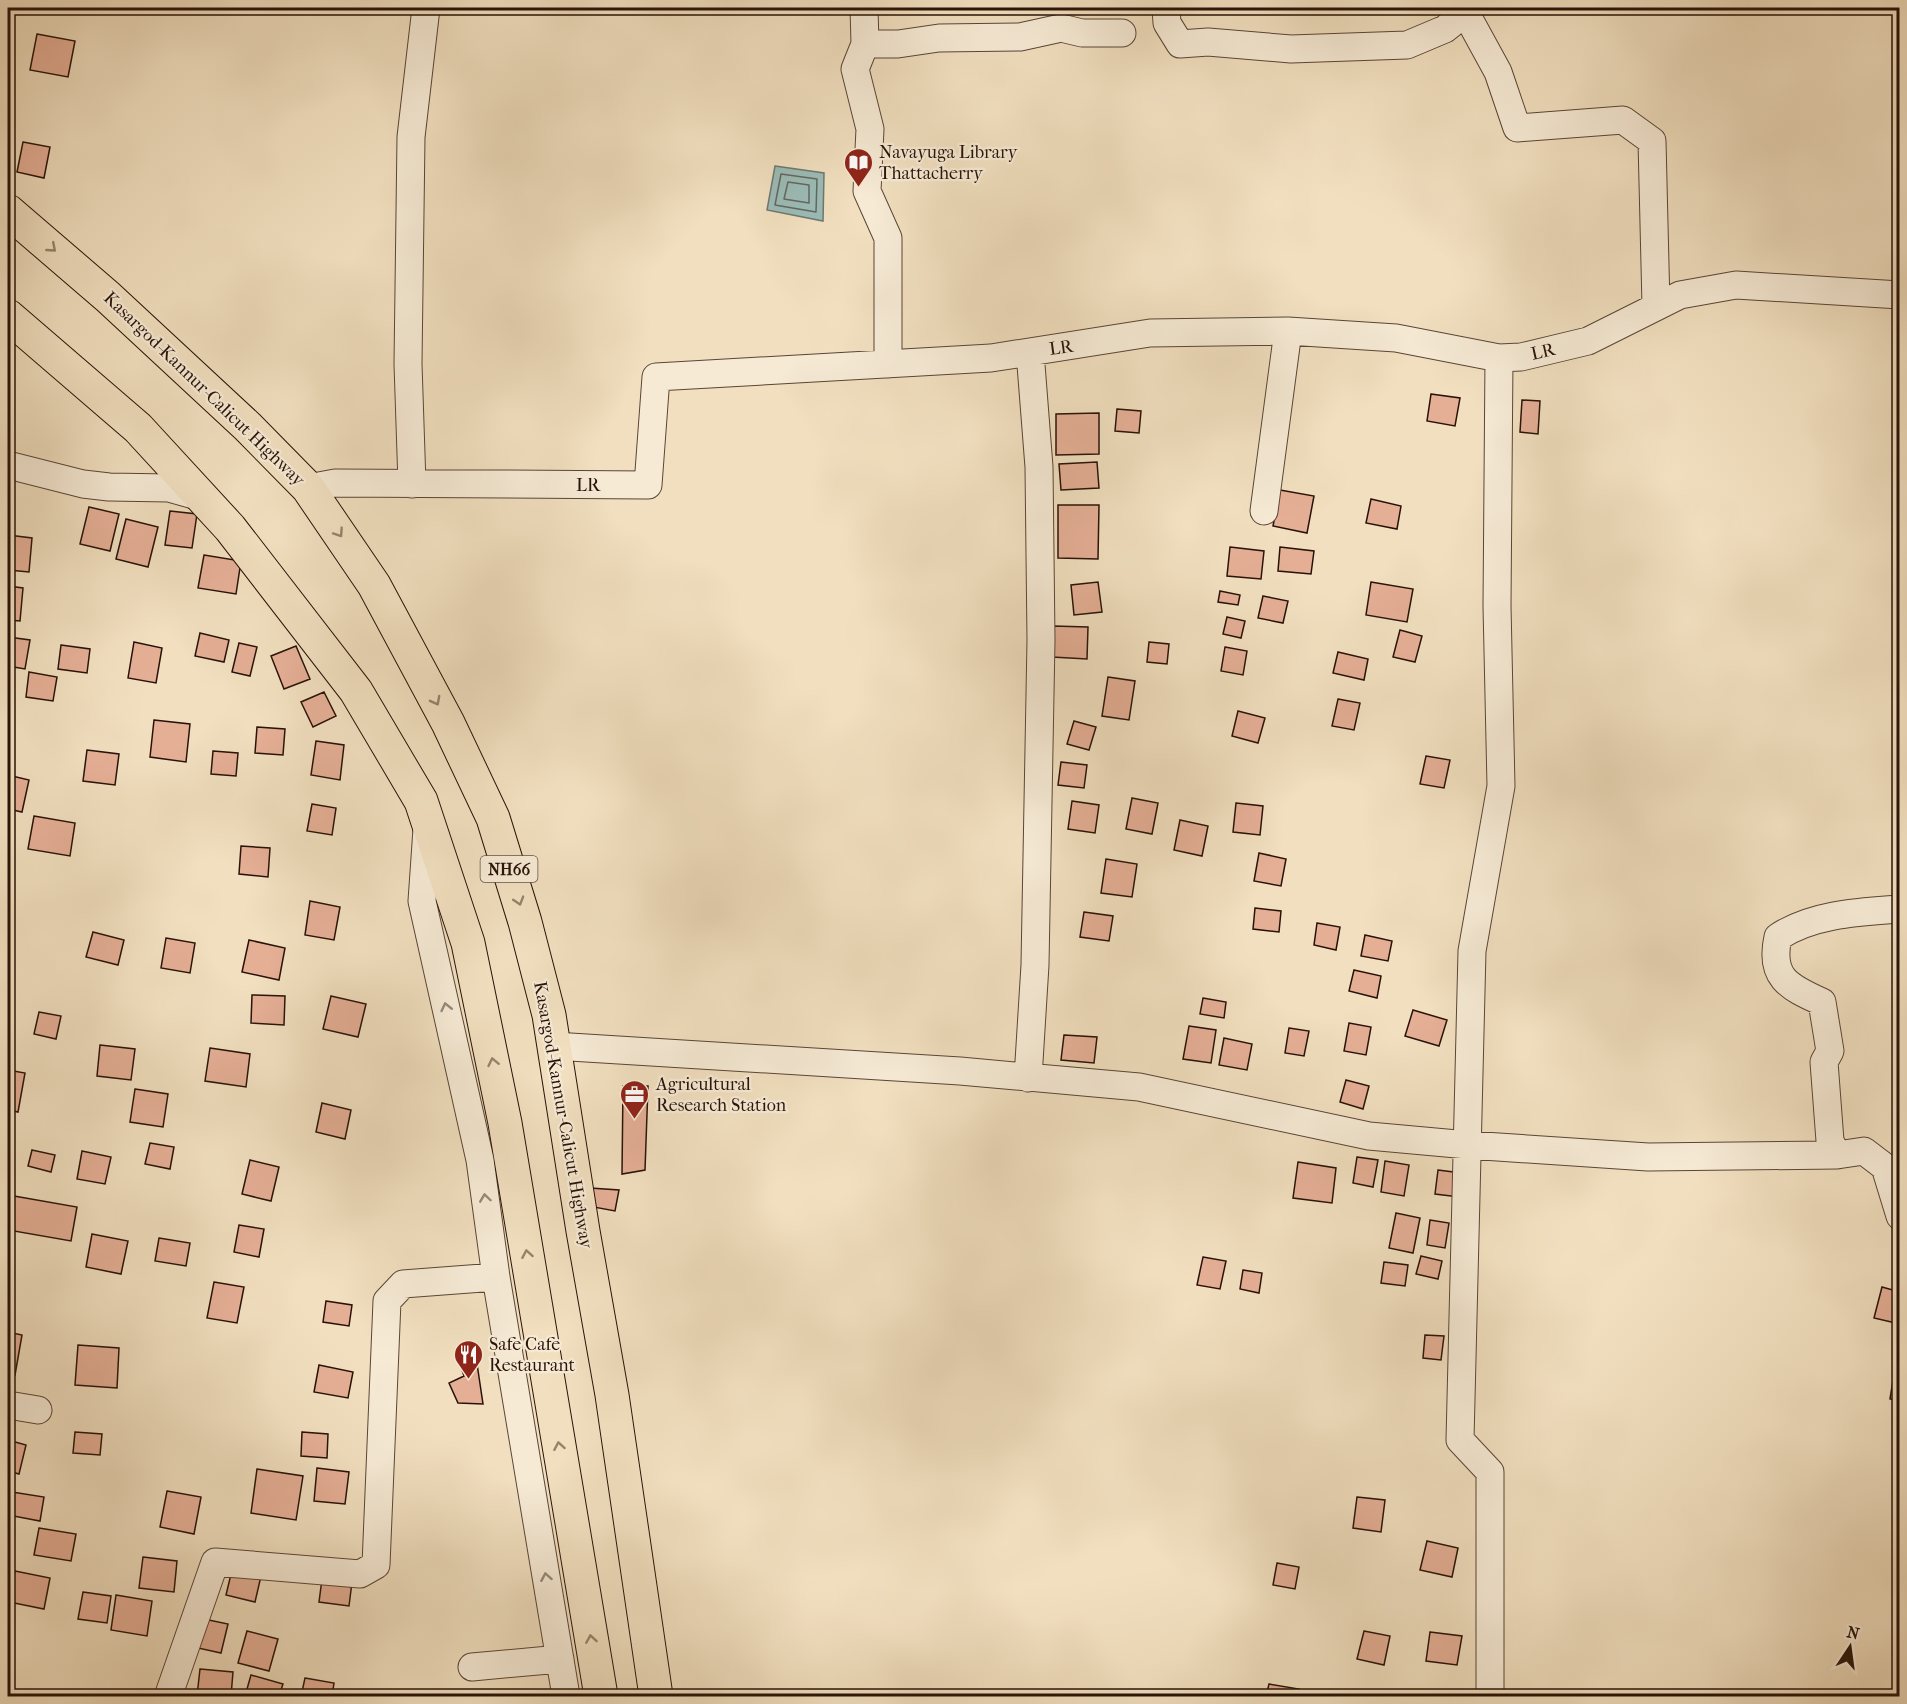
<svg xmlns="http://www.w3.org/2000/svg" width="1907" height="1704" font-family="'IM FELL French Canon',serif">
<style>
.water{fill:#9bbcb7;stroke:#6d7871;stroke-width:1.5}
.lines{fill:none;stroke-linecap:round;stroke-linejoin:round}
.shore{stroke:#626760;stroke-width:1.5}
.building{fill:#e5af96;stroke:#281208;stroke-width:1.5}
.minor-casing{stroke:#5a4536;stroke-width:29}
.highway-casing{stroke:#281208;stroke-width:35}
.minor{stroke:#f6ead5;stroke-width:27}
.highway{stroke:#f1dfbf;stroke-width:33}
.oneway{stroke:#97836d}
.oneway2{stroke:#998979}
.labels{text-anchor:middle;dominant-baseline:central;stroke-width:4.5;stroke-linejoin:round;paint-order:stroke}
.shield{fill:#f6ead5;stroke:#665346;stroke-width:1.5}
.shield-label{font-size:16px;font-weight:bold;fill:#281208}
.poi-label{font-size:18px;fill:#281208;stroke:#f6ead5;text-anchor:start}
.street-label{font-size:18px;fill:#281208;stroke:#f6ead5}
</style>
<rect width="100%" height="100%" fill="#f1dfbf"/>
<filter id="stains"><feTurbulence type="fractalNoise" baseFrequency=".00333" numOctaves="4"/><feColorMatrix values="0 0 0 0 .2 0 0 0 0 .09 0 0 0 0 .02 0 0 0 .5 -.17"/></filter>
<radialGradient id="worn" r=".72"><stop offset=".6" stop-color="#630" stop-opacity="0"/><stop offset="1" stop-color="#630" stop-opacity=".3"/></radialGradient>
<path class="water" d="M 775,166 L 824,173 L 823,221 L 767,210 Z"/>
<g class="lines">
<path class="shore" d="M 781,174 L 817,179 L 816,212 L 775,205 Z
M 788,182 L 809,185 L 809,203 L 784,199 Z"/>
</g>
<path class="building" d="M 37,34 L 75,41 L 68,77 L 30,70 Z
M 23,142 L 50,147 L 44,178 L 17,172 Z
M 1431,394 L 1460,398 L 1455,426 L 1427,421 Z
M 1522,400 L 1540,401 L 1538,434 L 1520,432 Z
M 1117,409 L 1141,411 L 1139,433 L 1115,431 Z
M 1099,413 L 1099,454 L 1056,455 L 1056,414 Z
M 1097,462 L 1099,488 L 1061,490 L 1059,464 Z
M 1280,490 L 1314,496 L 1307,533 L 1273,526 Z
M 1371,499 L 1401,506 L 1397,529 L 1366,523 Z
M 1058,505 L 1099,505 L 1098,559 L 1058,558 Z
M 89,507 L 119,514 L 110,551 L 80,544 Z
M 170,511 L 197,514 L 192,548 L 165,545 Z
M 126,519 L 158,527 L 148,567 L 116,559 Z
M 8,535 L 32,538 L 29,572 L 8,570 Z
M 1230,547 L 1264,551 L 1261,579 L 1227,576 Z
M 1280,547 L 1314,551 L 1311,574 L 1278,571 Z
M 204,555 L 241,561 L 236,594 L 198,588 Z
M 1098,582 L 1102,612 L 1074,615 L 1071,585 Z
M 1371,582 L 1413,589 L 1407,622 L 1366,615 Z
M 8,586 L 23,588 L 20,621 L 8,620 Z
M 1220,591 L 1240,595 L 1238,605 L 1218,602 Z
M 1263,596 L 1288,601 L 1283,623 L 1258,618 Z
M 1227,617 L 1245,621 L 1241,638 L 1223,634 Z
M 1053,626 L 1088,627 L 1087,659 L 1052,657 Z
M 1400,630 L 1422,636 L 1415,662 L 1393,657 Z
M 200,633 L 229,640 L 224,662 L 195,656 Z
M 8,637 L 30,640 L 25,669 L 8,666 Z
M 134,642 L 162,648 L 156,683 L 128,678 Z
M 1149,642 L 1169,644 L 1167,664 L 1147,662 Z
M 239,643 L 257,647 L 250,676 L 232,672 Z
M 61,645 L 90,649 L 87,673 L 58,669 Z
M 296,646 L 310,679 L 284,689 L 271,656 Z
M 1225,647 L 1247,651 L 1243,675 L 1221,671 Z
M 1338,652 L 1368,659 L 1364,680 L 1333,673 Z
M 29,672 L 57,677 L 53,701 L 26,697 Z
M 1108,677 L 1135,681 L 1129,720 L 1102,716 Z
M 324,692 L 336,716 L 313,727 L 301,702 Z
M 1338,699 L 1360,703 L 1354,730 L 1332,726 Z
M 1238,711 L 1265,718 L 1258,743 L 1232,736 Z
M 154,720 L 190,724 L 186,762 L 150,757 Z
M 1074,721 L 1096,727 L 1089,750 L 1067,744 Z
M 257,727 L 285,729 L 283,755 L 255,753 Z
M 316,741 L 344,745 L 340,780 L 311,775 Z
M 87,750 L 119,754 L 115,785 L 83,781 Z
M 213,751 L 238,753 L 236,776 L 211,774 Z
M 1426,756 L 1450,760 L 1444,788 L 1420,784 Z
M 1061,762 L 1087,765 L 1084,788 L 1058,785 Z
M 8,775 L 29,780 L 22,812 L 8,809 Z
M 1132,798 L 1158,803 L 1152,834 L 1126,829 Z
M 1072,801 L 1099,805 L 1095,833 L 1068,829 Z
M 1236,803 L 1263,806 L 1260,835 L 1233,832 Z
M 312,804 L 336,808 L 332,835 L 307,831 Z
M 34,816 L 75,823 L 70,856 L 28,849 Z
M 1180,820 L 1208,826 L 1202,856 L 1174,850 Z
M 241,846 L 270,848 L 268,877 L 239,874 Z
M 1259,853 L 1286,859 L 1281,886 L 1254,881 Z
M 1106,859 L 1137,864 L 1132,897 L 1101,893 Z
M 310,901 L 340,907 L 334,940 L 305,935 Z
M 1255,908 L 1281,911 L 1279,932 L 1253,929 Z
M 1084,912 L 1113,916 L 1109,941 L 1080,937 Z
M 1317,923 L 1340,927 L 1336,950 L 1314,945 Z
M 93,932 L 124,940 L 118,965 L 86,957 Z
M 1365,935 L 1392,941 L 1388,961 L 1361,956 Z
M 166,938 L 195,943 L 190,973 L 161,968 Z
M 249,940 L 285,948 L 279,980 L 242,972 Z
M 1354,970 L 1381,976 L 1377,998 L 1349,991 Z
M 252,995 L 285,996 L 284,1025 L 251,1023 Z
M 331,996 L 366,1004 L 358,1037 L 323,1029 Z
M 1203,998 L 1226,1002 L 1224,1018 L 1200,1014 Z
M 1413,1010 L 1447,1020 L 1439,1046 L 1405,1036 Z
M 39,1012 L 61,1016 L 56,1039 L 34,1034 Z
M 1349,1023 L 1371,1027 L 1366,1055 L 1344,1051 Z
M 1189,1026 L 1216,1030 L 1211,1063 L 1183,1059 Z
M 1289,1028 L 1309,1031 L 1304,1056 L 1285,1053 Z
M 1064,1035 L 1097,1037 L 1094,1063 L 1061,1060 Z
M 1224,1038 L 1252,1044 L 1247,1070 L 1219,1065 Z
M 100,1045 L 135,1049 L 131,1080 L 97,1076 Z
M 210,1048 L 250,1054 L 246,1087 L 205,1081 Z
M 8,1070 L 25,1073 L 18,1112 L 8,1110 Z
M 1346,1080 L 1369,1086 L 1363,1109 L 1340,1102 Z
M 623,1086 L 648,1086 L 645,1170 L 622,1174 Z
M 135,1089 L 168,1094 L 163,1127 L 130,1122 Z
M 322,1103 L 351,1110 L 345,1139 L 316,1132 Z
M 150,1143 L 174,1147 L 170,1169 L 145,1164 Z
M 32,1150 L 55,1155 L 51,1172 L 28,1166 Z
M 82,1151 L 111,1157 L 105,1184 L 77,1179 Z
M 1357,1157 L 1378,1160 L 1373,1187 L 1353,1183 Z
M 250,1160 L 279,1167 L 271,1201 L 242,1194 Z
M 1385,1161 L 1409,1165 L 1404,1196 L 1381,1192 Z
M 1298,1162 L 1336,1168 L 1332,1203 L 1293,1198 Z
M 1438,1170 L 1461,1173 L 1459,1197 L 1435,1194 Z
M 590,1188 L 619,1190 L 615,1211 L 588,1206 Z
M 14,1196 L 77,1207 L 71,1241 L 8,1230 Z
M 1396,1213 L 1420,1218 L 1413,1253 L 1389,1248 Z
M 1430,1220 L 1449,1223 L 1445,1248 L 1427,1245 Z
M 239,1225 L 264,1229 L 259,1257 L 234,1252 Z
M 92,1234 L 128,1241 L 121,1274 L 86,1267 Z
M 159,1238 L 190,1243 L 186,1266 L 155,1261 Z
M 1421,1256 L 1442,1261 L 1438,1279 L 1416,1274 Z
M 1203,1257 L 1226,1261 L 1220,1289 L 1197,1285 Z
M 1384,1262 L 1408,1265 L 1405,1286 L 1381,1283 Z
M 1243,1270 L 1262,1273 L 1259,1293 L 1240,1289 Z
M 214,1282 L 244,1287 L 237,1323 L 207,1318 Z
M 1882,1287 L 1900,1292 L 1900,1324 L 1874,1318 Z
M 326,1301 L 352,1305 L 349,1326 L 323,1322 Z
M 8,1332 L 22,1335 L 15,1375 L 8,1373 Z
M 1425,1335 L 1444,1336 L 1441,1360 L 1423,1358 Z
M 78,1345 L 119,1348 L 117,1388 L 75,1385 Z
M 476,1357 L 483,1404 L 458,1403 L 449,1383 L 464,1376 L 458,1358 Z
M 319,1365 L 353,1372 L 348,1398 L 314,1392 Z
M 1895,1368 L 1900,1368 L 1900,1401 L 1890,1399 Z
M 75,1432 L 102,1434 L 100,1455 L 73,1453 Z
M 302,1432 L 328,1434 L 327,1458 L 301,1456 Z
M 8,1440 L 26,1445 L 19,1474 L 8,1471 Z
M 317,1468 L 349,1472 L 345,1504 L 314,1501 Z
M 257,1469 L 303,1476 L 296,1520 L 251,1513 Z
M 167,1491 L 201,1497 L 194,1534 L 160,1527 Z
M 12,1492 L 44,1497 L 40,1521 L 8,1515 Z
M 1357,1497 L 1385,1500 L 1381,1532 L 1353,1528 Z
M 39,1528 L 76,1534 L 71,1561 L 34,1555 Z
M 1427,1541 L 1458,1548 L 1452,1577 L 1420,1570 Z
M 143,1557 L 177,1561 L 174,1592 L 139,1588 Z
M 1277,1563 L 1299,1567 L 1295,1589 L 1273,1585 Z
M 232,1570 L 261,1576 L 255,1602 L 226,1595 Z
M 15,1571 L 50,1578 L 44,1609 L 9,1602 Z
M 322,1579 L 352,1582 L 349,1606 L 319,1602 Z
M 83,1592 L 111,1596 L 107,1623 L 78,1619 Z
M 116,1595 L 152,1601 L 147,1636 L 111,1630 Z
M 204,1619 L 228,1624 L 221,1653 L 198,1648 Z
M 247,1631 L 278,1639 L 269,1671 L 238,1663 Z
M 1364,1631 L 1390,1636 L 1384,1665 L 1357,1659 Z
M 1430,1632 L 1462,1636 L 1457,1665 L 1426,1661 Z
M 200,1669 L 233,1672 L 231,1696 L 197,1696 Z
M 251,1675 L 283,1684 L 279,1696 L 245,1696 Z
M 305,1678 L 334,1683 L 332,1696 L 301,1696 Z
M 1269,1684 L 1299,1689 L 1298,1696 L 1266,1696 Z"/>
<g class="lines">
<defs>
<path id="minor" d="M 864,8 L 865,44 L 855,69 L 870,129 L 867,191 L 888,238 L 888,364
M 1166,8 L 1167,23 L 1180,44 L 1208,42 L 1291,49 L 1407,45 L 1445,29 L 1465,13
M 1463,8 L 1498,72 L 1517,128 L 1623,120 L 1652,141 L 1656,306
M 865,44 L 898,44 L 939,38 L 1020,37 L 1061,28 L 1082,33 L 1122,33
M 8,465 L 83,484 L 109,487 L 169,488 L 201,497
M 412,484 L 408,364 L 411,137 L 426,8
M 308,488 L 335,483 L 648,485 L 656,377 L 991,358 L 1150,333 L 1288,331 L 1396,338 L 1499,358 L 1521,357 L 1588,341 L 1680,295 L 1736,285 L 1900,295
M 1264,511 L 1288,331
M 427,829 L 422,901 L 480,1160 L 496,1277 L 566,1696
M 554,1046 L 960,1071 L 1139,1087 L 1369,1136 L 1468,1145 L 1648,1157 L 1837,1155 L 1864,1151 L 1885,1167 L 1900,1216
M 1028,1078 L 1035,965 L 1041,640 L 1039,467 L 1030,352
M 1837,1155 L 1830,1141 L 1824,1062 L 1830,1051 L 1822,1002 C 1788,987 1769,977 1778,937 C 1812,914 1859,912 1900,909
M 8,1405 L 38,1410
M 472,1667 L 560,1659
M 172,1696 L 170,1691 L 215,1562 L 360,1574 L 376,1565 L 387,1301 L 403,1284 L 496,1277
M 1490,1696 L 1490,1472 L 1460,1440 L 1472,951 L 1501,786 L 1497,606 L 1499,358"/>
<path id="highway" d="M 8,211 L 108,297 L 248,427 L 308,488 L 374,585 L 448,723 L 493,818 L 525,922 L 549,1015 L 583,1231 L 612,1395 L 656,1696
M 8,316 L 138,428 L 230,528 L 356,691 L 421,801 L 468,943 L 505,1123 L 601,1696"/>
</defs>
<use href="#minor" class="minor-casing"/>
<use href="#highway" class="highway-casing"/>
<use href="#minor" class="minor"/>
<use href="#highway" class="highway"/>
</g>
<defs><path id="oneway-chevron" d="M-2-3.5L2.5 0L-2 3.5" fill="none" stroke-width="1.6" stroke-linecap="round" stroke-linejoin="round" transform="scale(1.5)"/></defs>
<g class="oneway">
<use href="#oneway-chevron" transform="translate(52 248) rotate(41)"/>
<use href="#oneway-chevron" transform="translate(339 533) rotate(56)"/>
<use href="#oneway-chevron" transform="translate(436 701) rotate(62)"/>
<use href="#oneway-chevron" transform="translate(519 901) rotate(73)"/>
<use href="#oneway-chevron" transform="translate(493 1062) rotate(-102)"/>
<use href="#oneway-chevron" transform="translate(527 1254) rotate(-100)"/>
<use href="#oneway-chevron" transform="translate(559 1446) rotate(-100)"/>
<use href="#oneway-chevron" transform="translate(591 1639) rotate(-99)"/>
</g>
<g class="oneway2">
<use href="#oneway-chevron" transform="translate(446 1007) rotate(-103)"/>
<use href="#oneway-chevron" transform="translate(485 1198) rotate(-98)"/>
<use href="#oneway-chevron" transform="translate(546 1577) rotate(-100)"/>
</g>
<defs>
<symbol id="library-pin" viewBox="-11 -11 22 30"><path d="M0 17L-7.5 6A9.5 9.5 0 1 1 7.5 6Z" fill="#8f2418" stroke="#f6ead5"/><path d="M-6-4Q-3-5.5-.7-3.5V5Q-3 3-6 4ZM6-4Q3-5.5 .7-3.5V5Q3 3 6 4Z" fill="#fff"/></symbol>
<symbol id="office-pin" viewBox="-11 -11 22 30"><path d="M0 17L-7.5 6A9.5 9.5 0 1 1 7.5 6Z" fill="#8f2418" stroke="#f6ead5"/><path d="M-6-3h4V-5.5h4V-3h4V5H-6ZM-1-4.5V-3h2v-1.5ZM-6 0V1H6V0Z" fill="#fff"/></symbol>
<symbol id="restaurant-pin" viewBox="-11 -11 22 30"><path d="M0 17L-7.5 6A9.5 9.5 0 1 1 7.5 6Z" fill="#8f2418" stroke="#f6ead5"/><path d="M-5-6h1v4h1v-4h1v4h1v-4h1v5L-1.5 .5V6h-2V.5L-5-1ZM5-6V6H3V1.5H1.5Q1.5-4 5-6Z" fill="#fff"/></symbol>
</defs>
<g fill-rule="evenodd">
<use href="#library-pin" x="842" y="146" width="33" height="45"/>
<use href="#office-pin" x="618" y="1078" width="33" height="45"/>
<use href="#restaurant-pin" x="452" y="1338" width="33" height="45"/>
</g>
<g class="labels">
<rect class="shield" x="480.5" y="856" width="57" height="26" rx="4.5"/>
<g class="shield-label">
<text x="509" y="869">NH66</text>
</g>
<g class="poi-label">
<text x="879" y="152">Navayuga Library<tspan x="879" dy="21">Thattacherry</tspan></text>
<text x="656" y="1084">Agricultural<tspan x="656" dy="21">Research Station</tspan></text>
<text x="489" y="1344">Safe Cafe<tspan x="489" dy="21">Restaurant</tspan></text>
</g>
<g class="street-label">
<text transform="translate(1061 348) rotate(-8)">LR</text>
<text transform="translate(1543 352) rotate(-13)">LR</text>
<text transform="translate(204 389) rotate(44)">Kasargod-Kannur-Calicut Highway</text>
<text x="588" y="485">LR</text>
<text transform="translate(563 1115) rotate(80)">Kasargod-Kannur-Calicut Highway</text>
</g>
</g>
<rect width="1907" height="1704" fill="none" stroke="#f1dfbf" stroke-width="30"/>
<rect x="9" y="9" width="1889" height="1686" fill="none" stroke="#281208" stroke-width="3"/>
<rect x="15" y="15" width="1877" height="1674" fill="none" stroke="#281208" stroke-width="1.5"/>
<g transform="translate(1850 1647) rotate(13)" stroke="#f6ead5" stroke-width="4.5" paint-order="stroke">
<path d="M0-4.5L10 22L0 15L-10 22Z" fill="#281208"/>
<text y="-9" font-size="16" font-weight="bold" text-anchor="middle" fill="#281208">N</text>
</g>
<rect width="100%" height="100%" filter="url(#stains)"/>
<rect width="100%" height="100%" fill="url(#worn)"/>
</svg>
